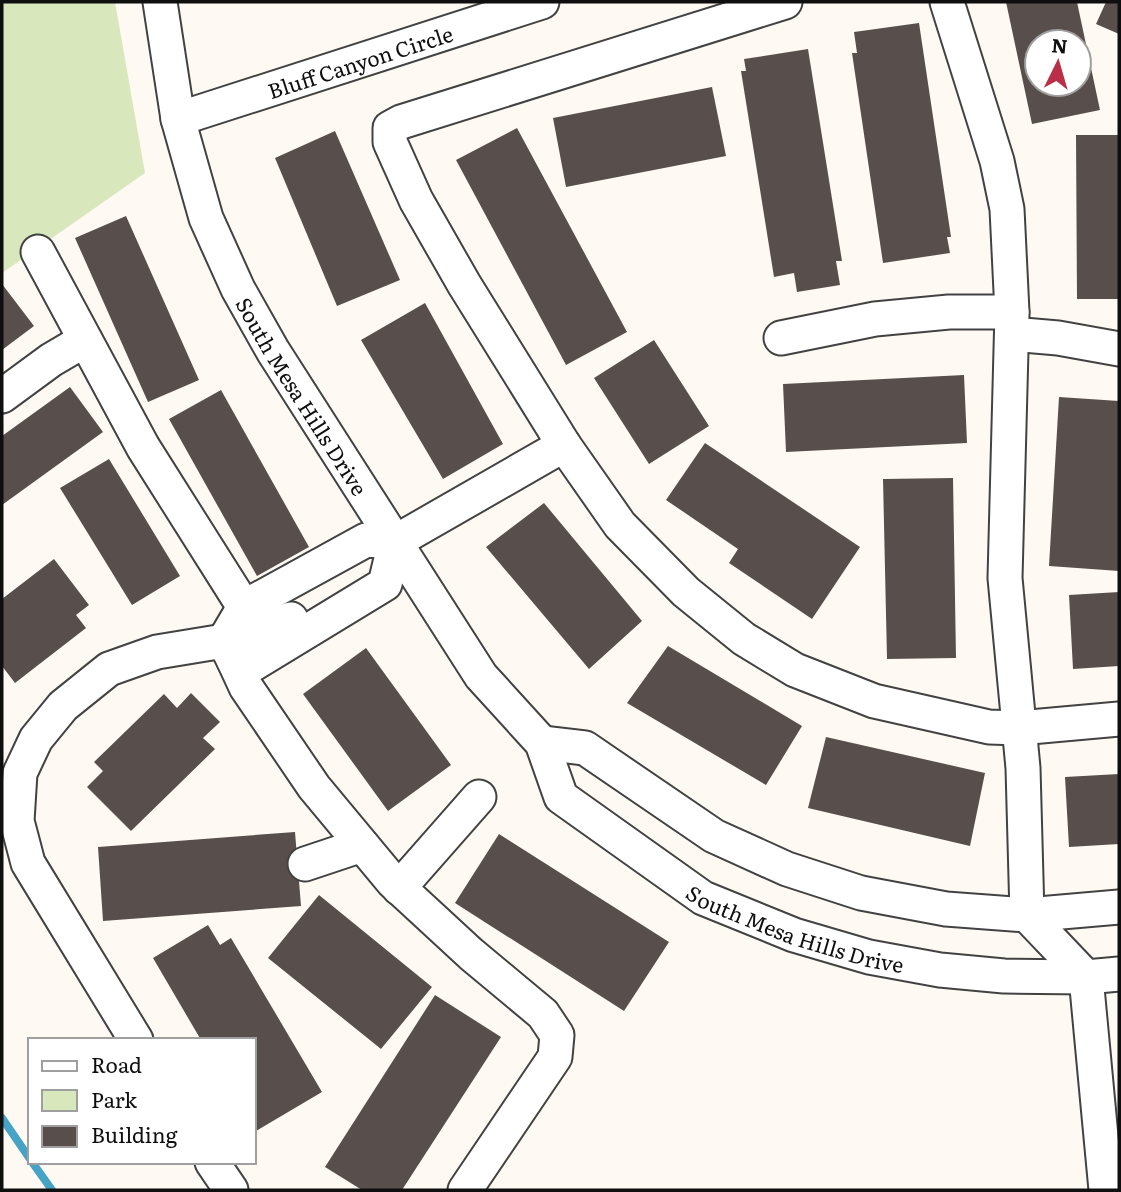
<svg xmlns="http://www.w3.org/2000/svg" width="1121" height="1192" font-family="Literata,serif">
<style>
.green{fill:#d9e7bd}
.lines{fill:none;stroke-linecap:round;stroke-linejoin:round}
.stream{stroke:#45a3c6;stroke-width:8}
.building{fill:#584f4c;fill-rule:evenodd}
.minor-casing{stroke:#424242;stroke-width:37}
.minor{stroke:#fff;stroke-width:33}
.labels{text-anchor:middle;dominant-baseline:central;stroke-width:7;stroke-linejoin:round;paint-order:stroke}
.street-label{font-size:21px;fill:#0f0f0f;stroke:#fff}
</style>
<rect width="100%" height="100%" fill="#fefaf3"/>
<path class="green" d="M 2,2 L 115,2 L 145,173 L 2,273 Z"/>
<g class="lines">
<path class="stream" d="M 2,1118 L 30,1159
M 32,1162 L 52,1190"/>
</g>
<path class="building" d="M 1006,2 L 1077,2 L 1100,110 L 1032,124 ZM 1037,42 L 1079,42 L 1079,84 L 1037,84 Z
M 1106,2 L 1119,2 L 1119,34 L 1096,24 Z
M 919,23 L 951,237 L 947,237 L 950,253 L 883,263 L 852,53 L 857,53 L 854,32 Z
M 808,49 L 842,261 L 836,261 L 840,285 L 797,292 L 794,273 L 774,277 L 741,71 L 746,71 L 744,59 Z
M 712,87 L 726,156 L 566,187 L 553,118 Z
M 517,128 L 627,332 L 566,365 L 456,160 Z
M 335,131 L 400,280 L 337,306 L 275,158 Z
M 1076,135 L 1119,135 L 1119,299 L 1077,299 Z
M 126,216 L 199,380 L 148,402 L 75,238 Z
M 2,284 L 34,326 L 2,350 Z
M 425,303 L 503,444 L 443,479 L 361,340 Z
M 654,340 L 709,426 L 649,464 L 594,378 Z
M 964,375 L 967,443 L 786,452 L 783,384 Z
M 70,387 L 103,432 L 2,505 L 2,436 Z
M 221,390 L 309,547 L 257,576 L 169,419 Z
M 1059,397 L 1119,401 L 1119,571 L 1049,566 Z
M 705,443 L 860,547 L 812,619 L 729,563 L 738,549 L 666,500 Z
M 109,459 L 180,576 L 132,605 L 60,488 Z
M 953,478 L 956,658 L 887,659 L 883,479 Z
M 544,503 L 642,621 L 589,669 L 486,547 Z
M 54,559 L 89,605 L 76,615 L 86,628 L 15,683 L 2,666 L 2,599 Z
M 1119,592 L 1119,666 L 1073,669 L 1069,595 Z
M 668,646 L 802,726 L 766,785 L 627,703 Z
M 366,648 L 451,765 L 388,811 L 303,694 Z
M 191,693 L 220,722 L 203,738 L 215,749 L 131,831 L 87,787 L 103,771 L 94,762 L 164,694 L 177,708 Z
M 826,737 L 985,773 L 970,846 L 808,808 Z
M 1119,774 L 1119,844 L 1069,847 L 1065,777 Z
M 295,832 L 301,906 L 103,921 L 98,847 Z
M 499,834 L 669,942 L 624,1011 L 455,903 Z
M 319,895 L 432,987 L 381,1049 L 268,958 Z
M 208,925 L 220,945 L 231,938 L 322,1092 L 256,1131 L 254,1128 L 254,1040 L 201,1040 L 153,958 Z
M 435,995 L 501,1037 L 402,1190 L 362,1190 L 325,1167 Z"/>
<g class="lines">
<defs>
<g id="minor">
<path id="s1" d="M 160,2 L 178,119 L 206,218 L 238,289 L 273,351 L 481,676 L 542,743 L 561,797 L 703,898 L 794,935 L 869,957 L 940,970 L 1004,976 L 1086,977 L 1119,974"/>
<path d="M 785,2 L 401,122 L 390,128 L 390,142 L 416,200 L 464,284 L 564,445 L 620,525 L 686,592 L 744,639 L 795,670 L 874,701 L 989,727 L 1019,728 L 1119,719"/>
<path d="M 947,2 L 997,161 L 1007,209 L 1012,312 L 1005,578 L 1023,768 L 1027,915 L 1086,977 L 1106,1190"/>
<path id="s2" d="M 178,119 L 542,2"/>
<path d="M 38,252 L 143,447 L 244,607"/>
<path d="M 1012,334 L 1058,338 L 1119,349"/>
<path d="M 781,338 L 875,319 L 949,312 L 1012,312"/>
<path d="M 2,396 L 51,360 L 85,340"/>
<path d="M 395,542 L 385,584 L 252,665 L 234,661 L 224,641 L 244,607 L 366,540 L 395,542 L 564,445"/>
<path d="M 234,661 L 246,687 L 314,787 L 393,882 L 471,954 L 543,1014 L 557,1035 L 555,1057 L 465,1190"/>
<path d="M 542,743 L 585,748 L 714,836 L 787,869 L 861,893 L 946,909 L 1027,915 L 1119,907"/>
<path d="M 305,864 L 362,845"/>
<path d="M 399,888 L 479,797"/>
<path d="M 136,1040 L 28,863 L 17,821 L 20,773 L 36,739 L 63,706 L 109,669 L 157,652 L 224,641 L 291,619"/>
<path d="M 212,1162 L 231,1190"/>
</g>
</defs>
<use href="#minor" class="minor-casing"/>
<use href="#minor" class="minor"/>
</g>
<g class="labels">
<g class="street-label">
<text stroke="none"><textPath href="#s2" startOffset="191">Bluff Canyon Circle</textPath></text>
<text stroke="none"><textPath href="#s1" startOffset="424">South Mesa Hills Drive</textPath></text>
<text stroke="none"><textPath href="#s1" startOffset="1176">South Mesa Hills Drive</textPath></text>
</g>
</g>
<rect width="1121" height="1192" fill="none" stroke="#0f0f0f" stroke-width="7"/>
<rect x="28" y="1038" width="228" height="126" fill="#ffffff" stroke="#9f9f9f" stroke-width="2"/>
<rect x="42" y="1061" width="35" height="10" fill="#ffffff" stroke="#9f9f9f" stroke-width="2"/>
<text x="91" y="1073" font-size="21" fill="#0f0f0f">Road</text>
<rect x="42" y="1090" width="35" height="21" fill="#d9e7bd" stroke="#9f9f9f" stroke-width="2"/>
<text x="91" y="1108" font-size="21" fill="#0f0f0f">Park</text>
<rect x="42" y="1126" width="35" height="21" fill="#584f4c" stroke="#9f9f9f" stroke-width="2"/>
<text x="91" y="1143" font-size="21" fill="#0f0f0f">Building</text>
<g transform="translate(1058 63) rotate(5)"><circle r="33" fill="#ffffff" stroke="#9f9f9f" stroke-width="2"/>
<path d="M0-5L12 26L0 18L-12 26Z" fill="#b82f47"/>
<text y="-10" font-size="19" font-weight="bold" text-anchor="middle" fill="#0f0f0f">N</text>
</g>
</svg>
